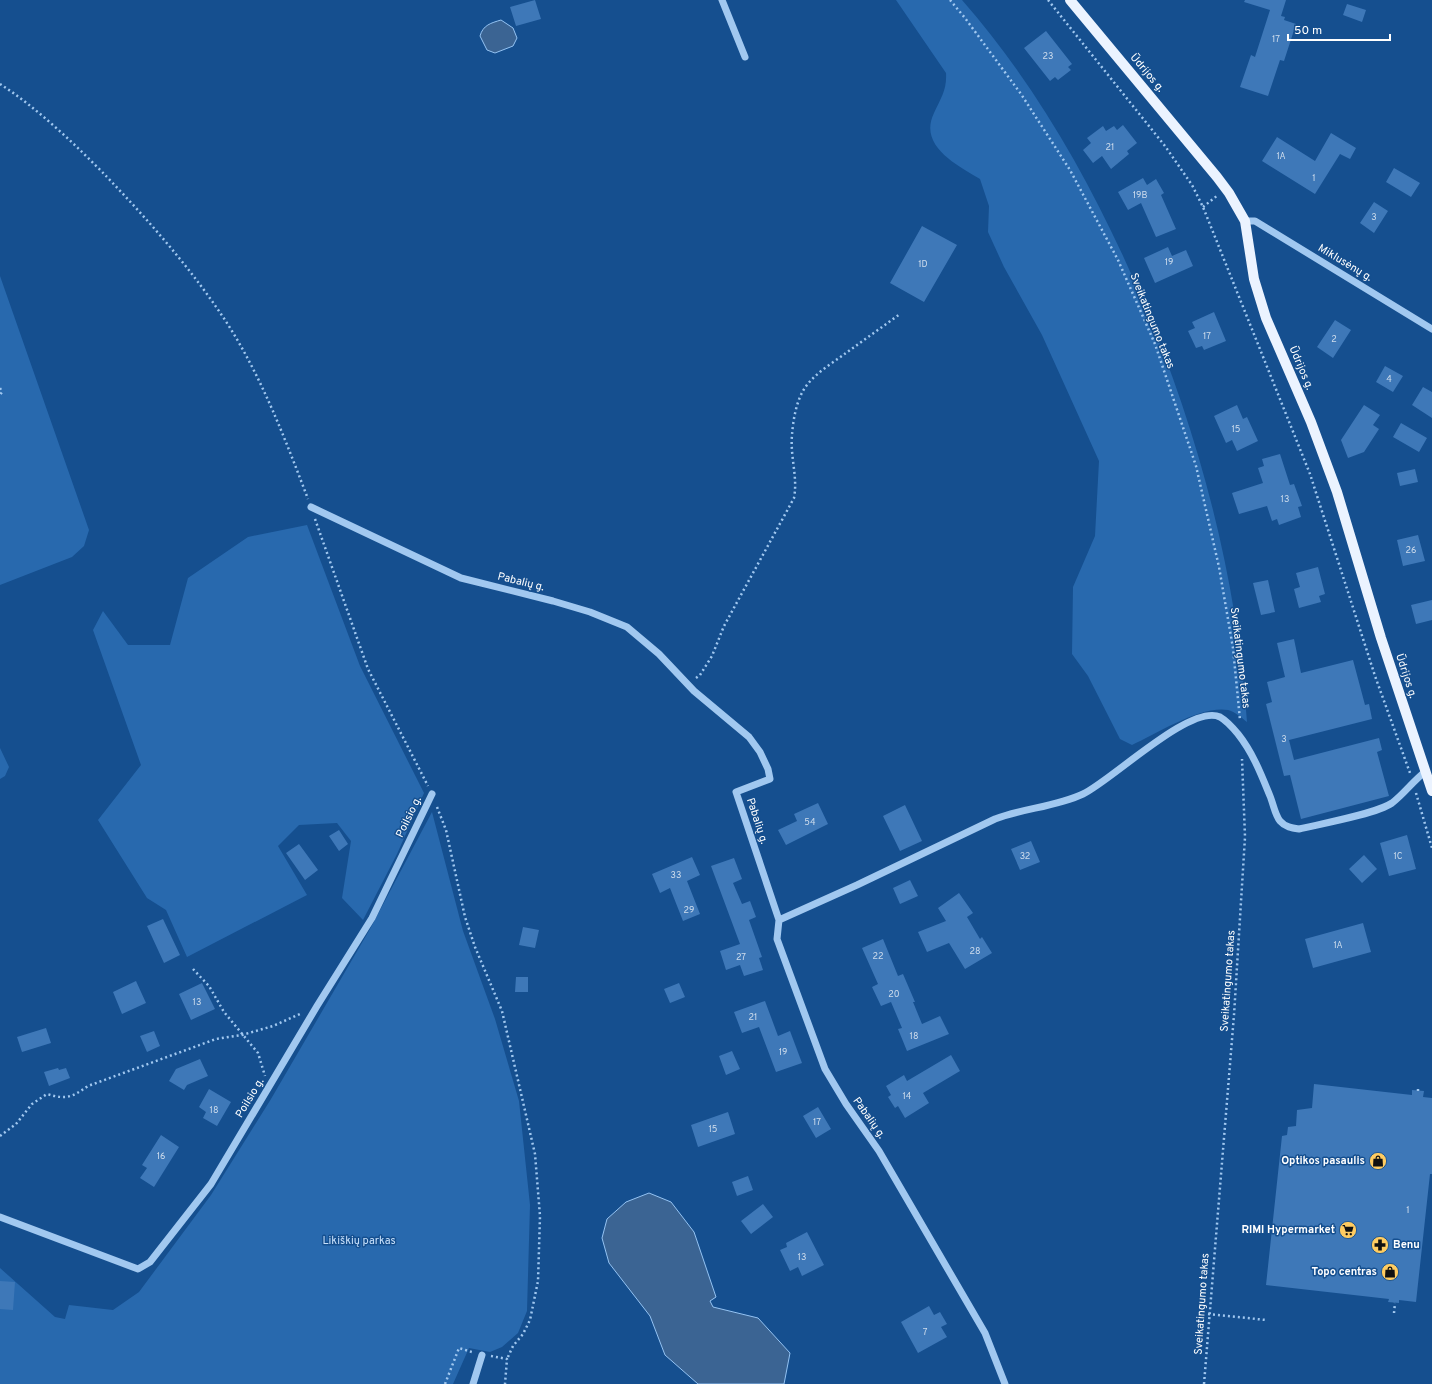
<svg xmlns="http://www.w3.org/2000/svg" width="1432" height="1384" font-family="Overpass,sans-serif">
<style>
.green{fill:#2869ae}
.water{fill:#3b6493;stroke:#94c3f3}
.building{fill:#3e78b8}
.lines{fill:none;stroke-linecap:round;stroke-linejoin:round}
.path{stroke:#a1c8f0;stroke-width:2.5;stroke-dasharray:2 3;stroke-linecap:butt}
.minor{stroke:#a1c8f0;stroke-width:7}
.major{stroke:#ebf3ff;stroke-width:10}
.labels{text-anchor:middle;dominant-baseline:central;stroke-width:3;stroke-linejoin:round;paint-order:stroke}
.number-label{font-size:9px;fill:#cfdded}
.street-label{font-size:11px;fill:#fff;stroke:#154f8f}
.poi-label{font-size:11px;font-weight:bold;fill:#fff;stroke:#154f8f;text-anchor:end}
.park-label{font-size:11px;fill:#c8e1fc;stroke:#154f8f}
</style>
<rect width="100%" height="100%" fill="#154f8f"/>
<path class="green" d="M 896,0 L 962,0 C 1040,89 1097,193 1143,301 C 1199,435 1237,576 1247,722 C 1242,718 1234,711 1228,710 C 1202,705 1157,733 1132,745 L 1120,739 L 1088,676 L 1072,654 L 1073,587 L 1095,536 L 1099,461 L 1042,335 L 1004,267 L 988,232 L 989,206 L 980,179 C 957,165 918,146 934,113 C 941,98 947,90 946,73 Z
M 0,276 L 89,530 L 84,546 L 72,557 L 0,585 Z
M 307,525 L 360,666 L 424,793 L 397,854 L 363,920 L 342,898 L 351,841 L 337,823 L 299,825 L 278,846 L 307,895 L 187,957 L 166,910 L 147,898 L 98,820 L 141,765 L 93,630 L 103,611 L 128,645 L 170,645 L 188,578 L 248,537 Z
M 0,748 L 9,767 L 5,776 L 0,779 Z
M 432,812 L 463,931 L 495,1019 L 519,1101 L 530,1205 L 527,1311 L 518,1333 L 502,1347 L 490,1352 L 469,1348 L 453,1384 L 0,1384 L 0,1268 L 55,1317 L 65,1319 L 69,1305 L 113,1310 L 139,1292 L 211,1195 L 271,1099 L 370,929 Z"/>
<path class="water" d="M 501,20 L 513,28 L 517,38 L 513,46 L 495,53 L 487,50 L 480,36 C 483,25 491,23 501,20 Z
M 649,1193 L 671,1202 L 694,1232 L 716,1297 L 710,1301 L 713,1307 L 758,1318 L 790,1353 L 784,1384 L 698,1384 L 665,1355 L 650,1316 L 609,1263 L 602,1238 L 607,1219 L 626,1202 Z"/>
<path class="building" d="M 535,0 L 541,19 L 516,26 L 510,7 Z
M 1245,0 L 1286,0 L 1281,16 L 1285,17 L 1284,20 L 1296,24 L 1284,61 L 1280,60 L 1268,96 L 1240,87 L 1251,55 L 1255,57 L 1270,10 L 1244,2 Z
M 1347,4 L 1366,10 L 1362,22 L 1343,15 Z
M 1046,31 L 1072,64 L 1068,67 L 1071,70 L 1058,80 L 1055,77 L 1050,81 L 1024,48 Z
M 1123,125 L 1137,143 L 1127,151 L 1129,154 L 1111,169 L 1102,156 L 1093,163 L 1083,150 L 1091,143 L 1087,138 L 1103,126 L 1106,131 L 1114,126 L 1117,130 Z
M 1331,133 L 1356,148 L 1350,159 L 1340,154 L 1315,194 L 1262,161 L 1277,137 L 1315,161 Z
M 1394,168 L 1420,183 L 1411,197 L 1386,182 Z
M 1143,178 L 1147,185 L 1156,179 L 1164,193 L 1161,195 L 1176,229 L 1156,237 L 1141,203 L 1128,210 L 1118,192 Z
M 1374,202 L 1388,211 L 1374,233 L 1360,223 Z
M 922,226 L 957,245 L 924,302 L 890,283 Z
M 1168,247 L 1172,256 L 1186,250 L 1193,266 L 1155,283 L 1144,258 Z
M 1214,312 L 1226,341 L 1204,350 L 1202,346 L 1196,348 L 1188,331 L 1195,328 L 1192,322 Z
M 1335,320 L 1351,330 L 1333,358 L 1317,347 Z
M 1385,366 L 1403,376 L 1393,392 L 1376,382 Z
M 1423,387 L 1432,392 L 1432,418 L 1412,405 Z
M 1237,405 L 1243,419 L 1247,417 L 1258,441 L 1237,451 L 1232,440 L 1226,443 L 1214,416 Z
M 1364,405 L 1380,415 L 1373,425 L 1379,429 L 1364,452 L 1348,458 L 1341,440 Z
M 1401,423 L 1427,438 L 1419,452 L 1393,437 Z
M 1280,454 L 1290,485 L 1294,484 L 1302,506 L 1298,507 L 1301,517 L 1279,525 L 1277,519 L 1272,521 L 1267,506 L 1239,514 L 1232,493 L 1263,483 L 1258,468 L 1264,466 L 1262,459 Z
M 1415,469 L 1418,482 L 1400,486 L 1397,473 Z
M 1418,535 L 1425,561 L 1403,566 L 1397,540 Z
M 1318,567 L 1325,594 L 1319,596 L 1321,602 L 1299,608 L 1294,589 L 1300,587 L 1296,573 Z
M 1268,580 L 1275,612 L 1261,615 L 1253,583 Z
M 1432,600 L 1432,620 L 1416,624 L 1411,605 Z
M 1294,639 L 1301,673 L 1353,660 L 1365,705 L 1369,704 L 1372,719 L 1289,740 L 1294,760 L 1379,738 L 1382,750 L 1377,752 L 1389,796 L 1301,819 L 1290,775 L 1284,776 L 1266,704 L 1272,702 L 1267,682 L 1285,677 L 1277,643 Z
M 818,803 L 828,824 L 786,845 L 778,830 L 797,821 L 794,814 Z
M 905,805 L 922,841 L 900,851 L 883,816 Z
M 339,830 L 348,844 L 339,851 L 329,836 Z
M 1407,835 L 1416,869 L 1389,876 L 1380,843 Z
M 1031,841 L 1040,862 L 1020,870 L 1011,849 Z
M 299,844 L 318,870 L 305,880 L 286,853 Z
M 1364,855 L 1377,869 L 1362,883 L 1349,869 Z
M 692,857 L 700,875 L 687,881 L 700,914 L 683,921 L 670,888 L 660,893 L 652,874 Z
M 734,858 L 742,879 L 733,883 L 742,904 L 750,901 L 756,917 L 749,920 L 762,957 L 759,958 L 763,970 L 744,976 L 740,965 L 726,970 L 720,951 L 740,944 L 711,866 Z
M 910,880 L 918,896 L 900,904 L 893,888 Z
M 959,893 L 973,913 L 967,917 L 980,939 L 982,937 L 992,953 L 965,969 L 949,943 L 927,952 L 918,932 L 946,921 L 938,908 Z
M 163,919 L 180,955 L 164,963 L 147,926 Z
M 1363,923 L 1371,952 L 1313,968 L 1305,939 Z
M 523,927 L 539,930 L 535,948 L 519,945 Z
M 883,939 L 898,976 L 903,974 L 915,1002 L 913,1002 L 922,1024 L 940,1016 L 949,1034 L 907,1051 L 898,1029 L 902,1028 L 891,1002 L 881,1006 L 872,987 L 878,984 L 862,948 Z
M 516,977 L 528,977 L 528,992 L 515,992 Z
M 136,981 L 146,1003 L 122,1014 L 113,992 Z
M 202,983 L 215,1009 L 191,1020 L 179,994 Z
M 679,983 L 685,997 L 670,1003 L 664,989 Z
M 765,1001 L 778,1036 L 790,1031 L 802,1063 L 776,1072 L 759,1027 L 742,1033 L 734,1012 Z
M 46,1028 L 51,1043 L 22,1052 L 17,1037 Z
M 154,1031 L 160,1046 L 147,1052 L 140,1036 Z
M 732,1051 L 740,1069 L 726,1075 L 719,1056 Z
M 951,1055 L 960,1071 L 923,1093 L 929,1103 L 905,1118 L 898,1106 L 895,1108 L 888,1097 L 891,1095 L 886,1086 L 904,1075 L 907,1081 Z
M 200,1059 L 208,1076 L 187,1085 L 184,1090 L 169,1081 L 176,1069 Z
M 58,1068 L 59,1070 L 66,1068 L 70,1078 L 49,1086 L 44,1072 Z
M 1314,1084 L 1412,1095 L 1412,1090 L 1424,1091 L 1423,1097 L 1432,1098 L 1432,1174 L 1430,1174 L 1416,1302 L 1399,1300 L 1399,1303 L 1388,1302 L 1389,1299 L 1266,1285 L 1282,1136 L 1287,1135 L 1288,1127 L 1296,1126 L 1297,1110 L 1312,1108 Z
M 209,1089 L 231,1102 L 217,1126 L 203,1118 L 206,1112 L 199,1107 Z
M 818,1107 L 831,1129 L 816,1138 L 803,1116 Z
M 728,1112 L 735,1134 L 698,1147 L 691,1125 Z
M 161,1135 L 179,1147 L 154,1187 L 140,1178 L 147,1168 L 142,1165 Z
M 748,1176 L 753,1190 L 737,1196 L 732,1182 Z
M 763,1204 L 773,1217 L 751,1234 L 741,1221 Z
M 807,1232 L 824,1265 L 802,1276 L 798,1267 L 790,1271 L 780,1250 L 787,1247 L 786,1243 Z
M 0,1281 L 15,1282 L 13,1310 L 0,1309 Z
M 929,1306 L 934,1315 L 940,1312 L 947,1324 L 941,1327 L 947,1337 L 918,1353 L 901,1322 Z"/>
<g class="lines">
<path class="path" d="M 950,0 L 965,18 L 1021,94 L 1070,170 L 1118,260 L 1155,344 L 1196,466 L 1219,567 L 1233,648 L 1240,720
M 1048,0 L 1165,146 L 1192,185 L 1203,207 L 1310,474 L 1375,676 L 1410,773
M 0,84 C 36,107 77,146 107,177 C 148,220 187,264 221,314 C 259,370 284,436 308,499
M 1203,207 L 1218,195
M 0,388 L 2,392 L 0,395
M 315,519 L 368,669 L 428,786
M 696,678 L 700,675 L 712,656 L 724,626 L 794,498 C 798,477 790,457 792,435 C 793,421 796,403 803,391 C 812,375 831,364 846,353 C 864,340 882,327 900,314
M 1416,793 L 1432,848
M 437,807 L 446,830 L 465,917 L 475,947 L 502,1011 L 535,1154 L 540,1216 L 538,1281 L 530,1320 L 523,1334 L 513,1346 L 507,1359
M 193,969 L 209,986 L 224,1012 L 258,1053 L 265,1076
M 1418,1091 L 1418,1089
M 0,1136 L 16,1124 L 32,1104 L 47,1094 C 67,1100 72,1097 88,1086 L 216,1039 L 242,1035 L 273,1026 L 300,1014
M 1394,1313 L 1395,1303
M 1208,1314 L 1266,1320
M 491,1356 L 507,1359 L 505,1384
M 445,1384 L 459,1348 L 472,1352
M 1204,1384 L 1234,1015 L 1245,837 L 1242,759"/>
<path class="minor" d="M 722,0 L 745,57
M 1245,221 L 1255,221 L 1432,329
M 311,507 L 461,578 L 553,601 L 590,612 L 627,627 L 659,654 L 694,691 L 749,737 L 760,752 L 768,769 L 770,779 L 736,792 L 779,920 L 777,939 L 825,1069 L 846,1104 L 879,1151 L 985,1333 L 1005,1384
M 779,920 L 857,885 L 995,819 C 1024,808 1055,807 1083,794 C 1111,781 1191,703 1220,717 C 1227,721 1233,728 1238,734 C 1253,753 1261,774 1270,796 C 1273,803 1275,815 1280,821 C 1285,827 1292,828 1299,829 C 1320,824 1376,814 1392,803 C 1404,794 1413,781 1426,771
M 0,1217 L 138,1269 L 150,1262 L 211,1184 L 317,1006 L 372,918 L 432,794
M 473,1384 L 482,1355"/>
<path class="major" d="M 1070,0 L 1217,177 L 1229,193 L 1245,221 L 1254,279 L 1266,318 L 1311,422 L 1337,492 L 1381,638 L 1432,791"/>
</g>
<defs>
<symbol id="shop-disc" viewBox="-11 -11 22 22"><circle r="9.5" fill="#ffcc61" stroke="#154f8f"/><path d="M-5-2.5h2.3a2.7 3.5 0 0 1 5.4 0H5L5.5 6h-11ZM-1.5-2.5h3a1.5 2.3 0 0 0-3 0Z" fill="#111"/></symbol>
<symbol id="supermarket-disc" viewBox="-11 -11 22 22"><circle r="9.5" fill="#ffcc61" stroke="#154f8f"/><path d="M-6-5.5h2.5l.6 2H6L4.5 2H-2.5L-4.4-4H-6ZM-1.5 3.2a1.3 1.3 0 1 0 .1 0ZM3 3.2a1.3 1.3 0 1 0 .1 0Z" fill="#111"/></symbol>
<symbol id="pharmacy-disc" viewBox="-11 -11 22 22"><circle r="9.5" fill="#ffcc61" stroke="#154f8f"/><path d="M-2-6h4v4h4v4h-4v4h-4v-4h-4v-4h4Z" fill="#111"/></symbol>
</defs>
<g fill-rule="evenodd">
<use href="#shop-disc" x="1368" y="1151" width="20" height="20"/>
<use href="#supermarket-disc" x="1338" y="1220" width="20" height="20"/>
<use href="#pharmacy-disc" x="1370" y="1235" width="20" height="20"/>
<use href="#shop-disc" x="1380" y="1262" width="20" height="20"/>
</g>
<g class="labels">
<g class="number-label">
<text x="1276" y="39">17</text>
<text x="1048" y="56">23</text>
<text x="1110" y="147">21</text>
<text x="1281" y="156">1A</text>
<text x="1314" y="178">1</text>
<text x="1140" y="195">19B</text>
<text x="1374" y="217">3</text>
<text x="1169" y="262">19</text>
<text x="923" y="264">1D</text>
<text x="1207" y="336">17</text>
<text x="1334" y="339">2</text>
<text x="1389" y="379">4</text>
<text x="1236" y="429">15</text>
<text x="1285" y="499">13</text>
<text x="1411" y="550">26</text>
<text x="1284" y="739">3</text>
<text x="810" y="822">54</text>
<text x="1025" y="856">32</text>
<text x="1398" y="856">1C</text>
<text x="676" y="875">33</text>
<text x="689" y="910">29</text>
<text x="1338" y="945">1A</text>
<text x="975" y="951">28</text>
<text x="878" y="956">22</text>
<text x="741" y="957">27</text>
<text x="894" y="994">20</text>
<text x="197" y="1002">13</text>
<text x="753" y="1017">21</text>
<text x="914" y="1036">18</text>
<text x="783" y="1052">19</text>
<text x="907" y="1096">14</text>
<text x="214" y="1110">18</text>
<text x="817" y="1122">17</text>
<text x="713" y="1129">15</text>
<text x="161" y="1156">16</text>
<text x="1408" y="1210">1</text>
<text x="802" y="1257">13</text>
<text x="925" y="1332">7</text>
</g>
<g class="street-label">
<text transform="translate(1147 73) rotate(50)">Ūdrijos g.</text>
<text transform="translate(1345 263) rotate(31)">Miklusėnų g.</text>
<text transform="translate(1152 321) rotate(68)">Sveikatingumo takas</text>
<text transform="translate(1301 368) rotate(67)">Ūdrijos g.</text>
<text transform="translate(521 582) rotate(14)">Pabalių g.</text>
<text transform="translate(1240 658) rotate(83)">Sveikatingumo takas</text>
<text transform="translate(1406 676) rotate(72)">Ūdrijos g.</text>
<text transform="translate(409 817) rotate(-64)">Poilsio g.</text>
<text transform="translate(757 821) rotate(72)">Pabalių g.</text>
<text transform="translate(1228 981) rotate(-86)">Sveikatingumo takas</text>
<text transform="translate(250 1098) rotate(-59)">Poilsio g.</text>
<text transform="translate(869 1118) rotate(55)">Pabalių g.</text>
<text transform="translate(1202 1304) rotate(-86)">Sveikatingumo takas</text>
</g>
<g class="poi-label">
<text x="1365" y="1161">Optikos pasaulis</text>
<text x="1335" y="1230">RIMI Hypermarket</text>
<text x="1393" y="1245" text-anchor="start">Benu</text>
<text x="1377" y="1272">Topo centras</text>
</g>
<g class="park-label">
<text x="359" y="1241">Likiškių parkas</text>
</g>
</g>
<path d="M1288 34v6h102v-6" fill="none" stroke="#ffffff" stroke-width="2"/>
<text x="1294" y="34" font-size="12" fill="#ffffff" stroke="#154f8f" stroke-width="3" paint-order="stroke">50 m</text>
</svg>
